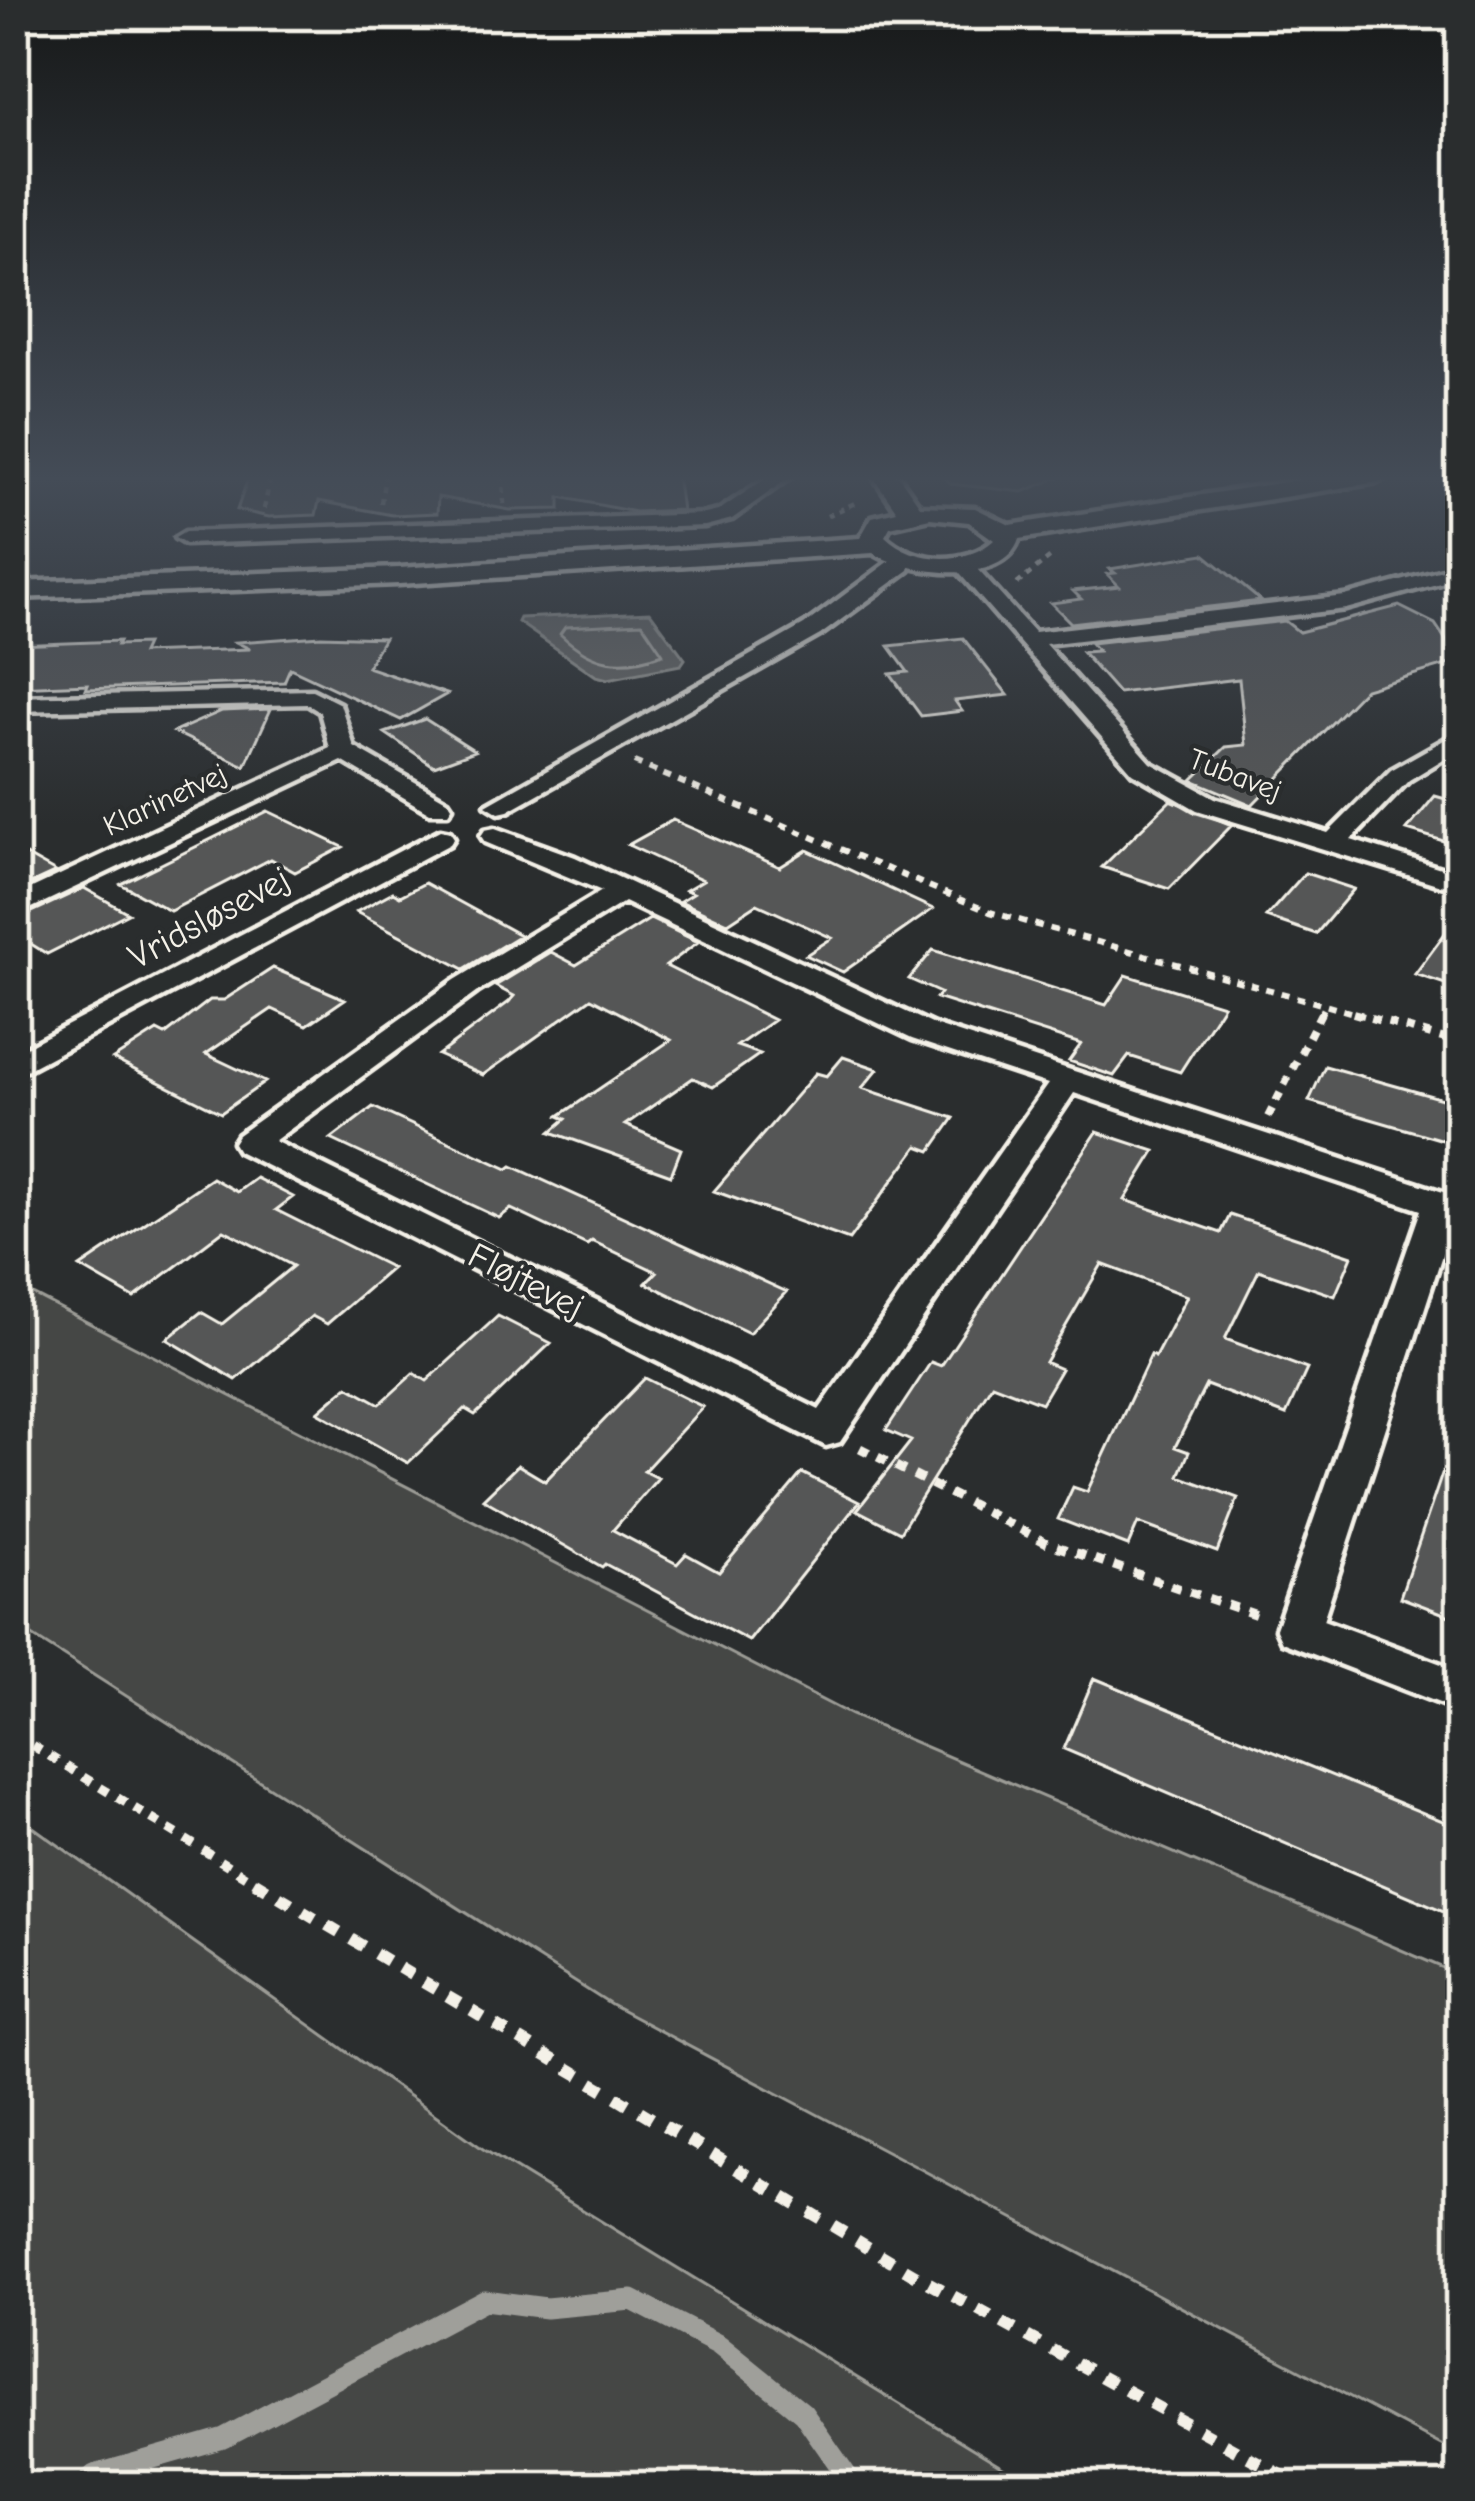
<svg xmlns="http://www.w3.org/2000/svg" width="1475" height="2501" font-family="'Comic Neue',sans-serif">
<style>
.green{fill:#444645;stroke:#9c9c96;stroke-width:3}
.water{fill:#676866;stroke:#9f9f9a;stroke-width:3}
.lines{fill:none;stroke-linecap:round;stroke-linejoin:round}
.shore{stroke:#bcbab4;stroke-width:3}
.stream{stroke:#9f9f9a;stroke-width:21}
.building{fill:#555756;stroke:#f4f1e8;stroke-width:3}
.minor-casing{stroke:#f4f1e8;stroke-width:9}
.tertiary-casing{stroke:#f4f1e8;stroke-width:9}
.path-far4{stroke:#f4f1e8;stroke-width:4.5;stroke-dasharray:6 6;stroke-linecap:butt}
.path-far3{stroke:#f4f1e8;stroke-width:6;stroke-dasharray:8 8;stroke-linecap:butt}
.path-far2{stroke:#f4f1e8;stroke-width:8;stroke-dasharray:9 9;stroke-linecap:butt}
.path-far1{stroke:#f4f1e8;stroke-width:9;stroke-dasharray:10 10;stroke-linecap:butt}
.path{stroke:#f4f1e8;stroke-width:12;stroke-dasharray:14 14;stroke-linecap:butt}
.minor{fill:#2a2d2e;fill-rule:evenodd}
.tertiary{fill:#2a2d2e;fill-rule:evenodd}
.labels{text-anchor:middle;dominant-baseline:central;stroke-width:9;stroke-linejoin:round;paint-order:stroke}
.far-street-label{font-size:30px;fill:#f4f1e8;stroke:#2a2d2e}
.street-label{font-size:36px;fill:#f4f1e8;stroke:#2a2d2e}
</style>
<rect width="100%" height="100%" fill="#2a2d2e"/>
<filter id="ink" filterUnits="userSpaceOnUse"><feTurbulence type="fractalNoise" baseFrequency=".00833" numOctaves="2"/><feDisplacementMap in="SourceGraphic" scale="24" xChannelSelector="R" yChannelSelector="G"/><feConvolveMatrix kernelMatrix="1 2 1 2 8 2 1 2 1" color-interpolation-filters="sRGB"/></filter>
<g filter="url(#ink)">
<path class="green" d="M 942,475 L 1064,475 L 1023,492 L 951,484 Z
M 15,1285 L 851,1715 L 1460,1975 L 1460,2455 L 611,2005 L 15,1625 Z
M 15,1814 L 483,2149 L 1034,2486 L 15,2486 Z"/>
<path class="water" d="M 650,612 L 685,659 L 681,665 L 608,679 L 596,676 L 518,622 L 520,618 Z"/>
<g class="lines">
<path class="shore" d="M 642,623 L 663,654 C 621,669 593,665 560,634 L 565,627 Z"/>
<path class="stream" d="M 84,2486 L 94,2475 L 224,2438 L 484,2300 L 546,2308 L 632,2300 L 719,2345 L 803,2413 L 854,2486"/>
</g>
<path class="building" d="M 249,475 L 677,475 L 682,510 L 635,512 L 560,497 L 560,509 L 510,510 L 438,497 L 437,513 L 392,515 L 319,501 L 316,515 L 269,517 L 237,510 Z
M 1204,554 L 1261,601 L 1071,623 L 1051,603 L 1081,599 L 1073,591 L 1119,586 L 1107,574 L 1115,573 L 1110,569 Z
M 1399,606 L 1435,624 L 1460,661 L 1365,689 L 1252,805 L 1192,780 L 1226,747 L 1246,745 L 1239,679 L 1118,693 L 1082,652 L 1098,651 L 1091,643 L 1285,621 L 1299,632 Z
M 321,636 L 384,638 L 367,667 L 447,694 L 401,720 L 290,668 L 284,682 L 86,689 L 88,684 L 15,687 L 15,645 L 119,641 L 117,645 L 146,644 L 142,653 L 250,649 L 236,642 Z
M 963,638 L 1008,695 L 955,701 L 962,711 L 921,716 L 890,674 L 908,672 L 889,646 Z
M 271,709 L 245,766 L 174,732 L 222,711 Z
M 425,719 L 475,751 L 434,766 L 385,733 Z
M 1435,796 L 1460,803 L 1460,846 L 1407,830 Z
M 1171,800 L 1232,825 L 1169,889 L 1102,867 Z
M 268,811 L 343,847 L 295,872 L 271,859 L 170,911 L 121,884 Z
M 673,820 L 780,867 L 807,850 L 933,909 L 843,972 L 806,955 L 832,938 L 757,904 L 728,923 L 680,901 L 693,893 L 686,890 L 703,880 L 628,845 Z
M 15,849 L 56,872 L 15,891 Z
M 1305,873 L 1354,889 L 1316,934 L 1266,917 Z
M 425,883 L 520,935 L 464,969 L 356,912 L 393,892 L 400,896 Z
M 84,888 L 128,913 L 47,954 L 15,934 L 15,920 Z
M 1460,913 L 1460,989 L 1415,974 Z
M 650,919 L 698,942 L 666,966 L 774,1020 L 737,1046 L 760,1054 L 713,1087 L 693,1078 L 625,1125 L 681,1149 L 671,1175 L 551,1132 L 566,1119 L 559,1116 L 671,1040 L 591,998 L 483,1075 L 438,1055 L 509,1002 L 514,996 L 495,986 L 551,952 L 576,965 Z
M 933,950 L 1106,1005 L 1126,975 L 1223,1005 L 1180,1072 L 1129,1056 L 1114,1076 L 1069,1061 L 1081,1044 L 936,998 L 940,993 L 909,979 Z
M 273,968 L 345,999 L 307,1025 L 272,1009 L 206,1054 L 265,1082 L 221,1113 L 113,1059 L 157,1031 L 165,1035 L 210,1000 L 224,1000 Z
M 843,1057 L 878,1069 L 862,1088 L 954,1118 L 931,1151 L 918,1146 L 849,1240 L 714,1191 L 816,1073 L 827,1076 Z
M 1325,1066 L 1460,1104 L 1460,1145 L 1309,1101 Z
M 373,1107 L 508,1169 L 512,1166 L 787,1292 L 749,1333 L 646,1283 L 657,1272 L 592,1241 L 587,1245 L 511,1209 L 499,1218 L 331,1139 Z
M 1097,1132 L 1155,1151 L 1125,1200 L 1221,1233 L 1230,1215 L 1352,1256 L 1335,1296 L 1259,1270 L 1225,1339 L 1307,1369 L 1286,1415 L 1206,1385 L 1175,1447 L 1189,1452 L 1179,1476 L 1238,1498 L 1217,1552 L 1138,1523 L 1128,1546 L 1058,1519 L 1073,1487 L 1087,1492 L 1151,1355 L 1155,1357 L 1187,1296 L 1102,1264 L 1045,1362 L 1061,1369 L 1041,1403 L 992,1384 L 900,1532 L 857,1510 L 911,1441 L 886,1430 L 931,1362 L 941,1366 Z
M 212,1178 L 237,1192 L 256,1178 L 293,1197 L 276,1210 L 392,1268 L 327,1324 L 312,1316 L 236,1380 L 167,1339 L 201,1312 L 222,1324 L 293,1266 L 224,1230 L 134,1298 L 80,1267 Z
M 498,1316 L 551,1343 L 475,1415 L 465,1409 L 408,1463 L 318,1412 L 348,1386 L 380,1404 L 414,1373 L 427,1381 Z
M 645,1378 L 703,1407 L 644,1471 L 658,1478 L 613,1530 L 677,1564 L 686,1554 L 719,1572 L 802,1473 L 859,1502 L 749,1641 L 605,1564 L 602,1567 L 483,1499 L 518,1465 L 545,1481 Z
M 1454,1439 L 1460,1440 L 1460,1620 L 1400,1597 Z
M 1094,1678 L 1460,1828 L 1460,1918 L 1064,1749 Z"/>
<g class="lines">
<defs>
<path id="minor" d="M 771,475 L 793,475 L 732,519 L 705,526 L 185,544 L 175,538 L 185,532 L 705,514 L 718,511 Z
M 902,552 L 912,558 L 909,570 L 820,635 L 508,811 L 499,813 L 486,805 L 804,625 Z
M 961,557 L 968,559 L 1034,632 L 1345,596 L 1446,569 L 1460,574 L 1460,588 L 1444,582 L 1346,609 L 1045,644 L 1151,763 L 1215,798 L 1328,833 L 1391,770 L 1460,731 L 1460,749 L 1409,780 L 1351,840 L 1460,874 L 1460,891 L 1197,810 L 1133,773 L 954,567 L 950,563 Z
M 312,690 L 340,704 L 354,747 L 448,801 L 452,807 L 448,813 L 430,813 L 342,761 L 15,916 L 15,896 L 330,748 L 320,712 L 307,704 L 15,711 L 15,697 Z
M 495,828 L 575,857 L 934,1025 L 1443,1192 L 1460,1191 L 1460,1215 L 1455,1215 L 1323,1620 L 1460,1671 L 1460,1711 L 1282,1642 L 1276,1629 L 1421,1210 L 1074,1093 L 840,1442 L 826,1446 L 238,1151 L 233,1143 L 238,1135 L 455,980 L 602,891 L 485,842 L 481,836 L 485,830 ZM 624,902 L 912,1039 L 1048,1084 L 819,1410 L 274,1141 L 477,992 Z
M 440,830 L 450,832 L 454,838 L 450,844 L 15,1076 L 15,1053 Z"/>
<path id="tertiary" d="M 872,475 L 898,475 L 920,506 L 975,508 L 1010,525 L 1330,475 L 1390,475 L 1378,482 L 1019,539 C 1004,588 908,574 873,553 L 399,584 L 15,598 L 15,582 L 399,568 L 860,538 L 872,517 L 897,511 ZM 930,518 L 969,522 L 994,540 C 966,566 912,563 885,536 L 890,527 Z"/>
</defs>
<use href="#minor" class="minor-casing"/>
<use href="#tertiary" class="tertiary-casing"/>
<path class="path-far4" d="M 503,475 L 504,504
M 1455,475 L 1460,477
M 1409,481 L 1437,475
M 381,503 L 385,475
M 264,509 L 271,475
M 827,516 L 857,502
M 1017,584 L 1052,556"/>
<path class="path-far3" d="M 634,762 L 990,912 L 1364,1016
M 1320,1016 L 1325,1006"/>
<path class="path-far2" d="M 1353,1013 L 1460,1043
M 1268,1117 L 1321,1013"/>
<path class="path-far1" d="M 860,1448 L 1047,1543 L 1260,1616
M 15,1735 L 260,1885"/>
<path class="path" d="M 255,1882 L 920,2278 L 1302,2486"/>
<use href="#minor" class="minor"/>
<use href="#tertiary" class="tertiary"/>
</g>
</g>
<linearGradient id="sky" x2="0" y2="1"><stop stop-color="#171919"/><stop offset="0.58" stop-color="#444c57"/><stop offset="1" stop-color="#444c57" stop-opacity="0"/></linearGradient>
<rect width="1475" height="825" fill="url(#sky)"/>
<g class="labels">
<g class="far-street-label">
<text transform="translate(1235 775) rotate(21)">Tubavej</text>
<text transform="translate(165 800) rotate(-25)">Klarinetvej</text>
</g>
<g class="street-label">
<text transform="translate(209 918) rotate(-28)">Vridsløsevej</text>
<text transform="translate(526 1281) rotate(27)">Fløjtevej</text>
</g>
</g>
<rect width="1475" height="2501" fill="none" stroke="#2a2d2e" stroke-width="60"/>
<rect x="30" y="30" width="1415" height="2441" fill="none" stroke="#f4f1e8" stroke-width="4.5" filter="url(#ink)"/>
</svg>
